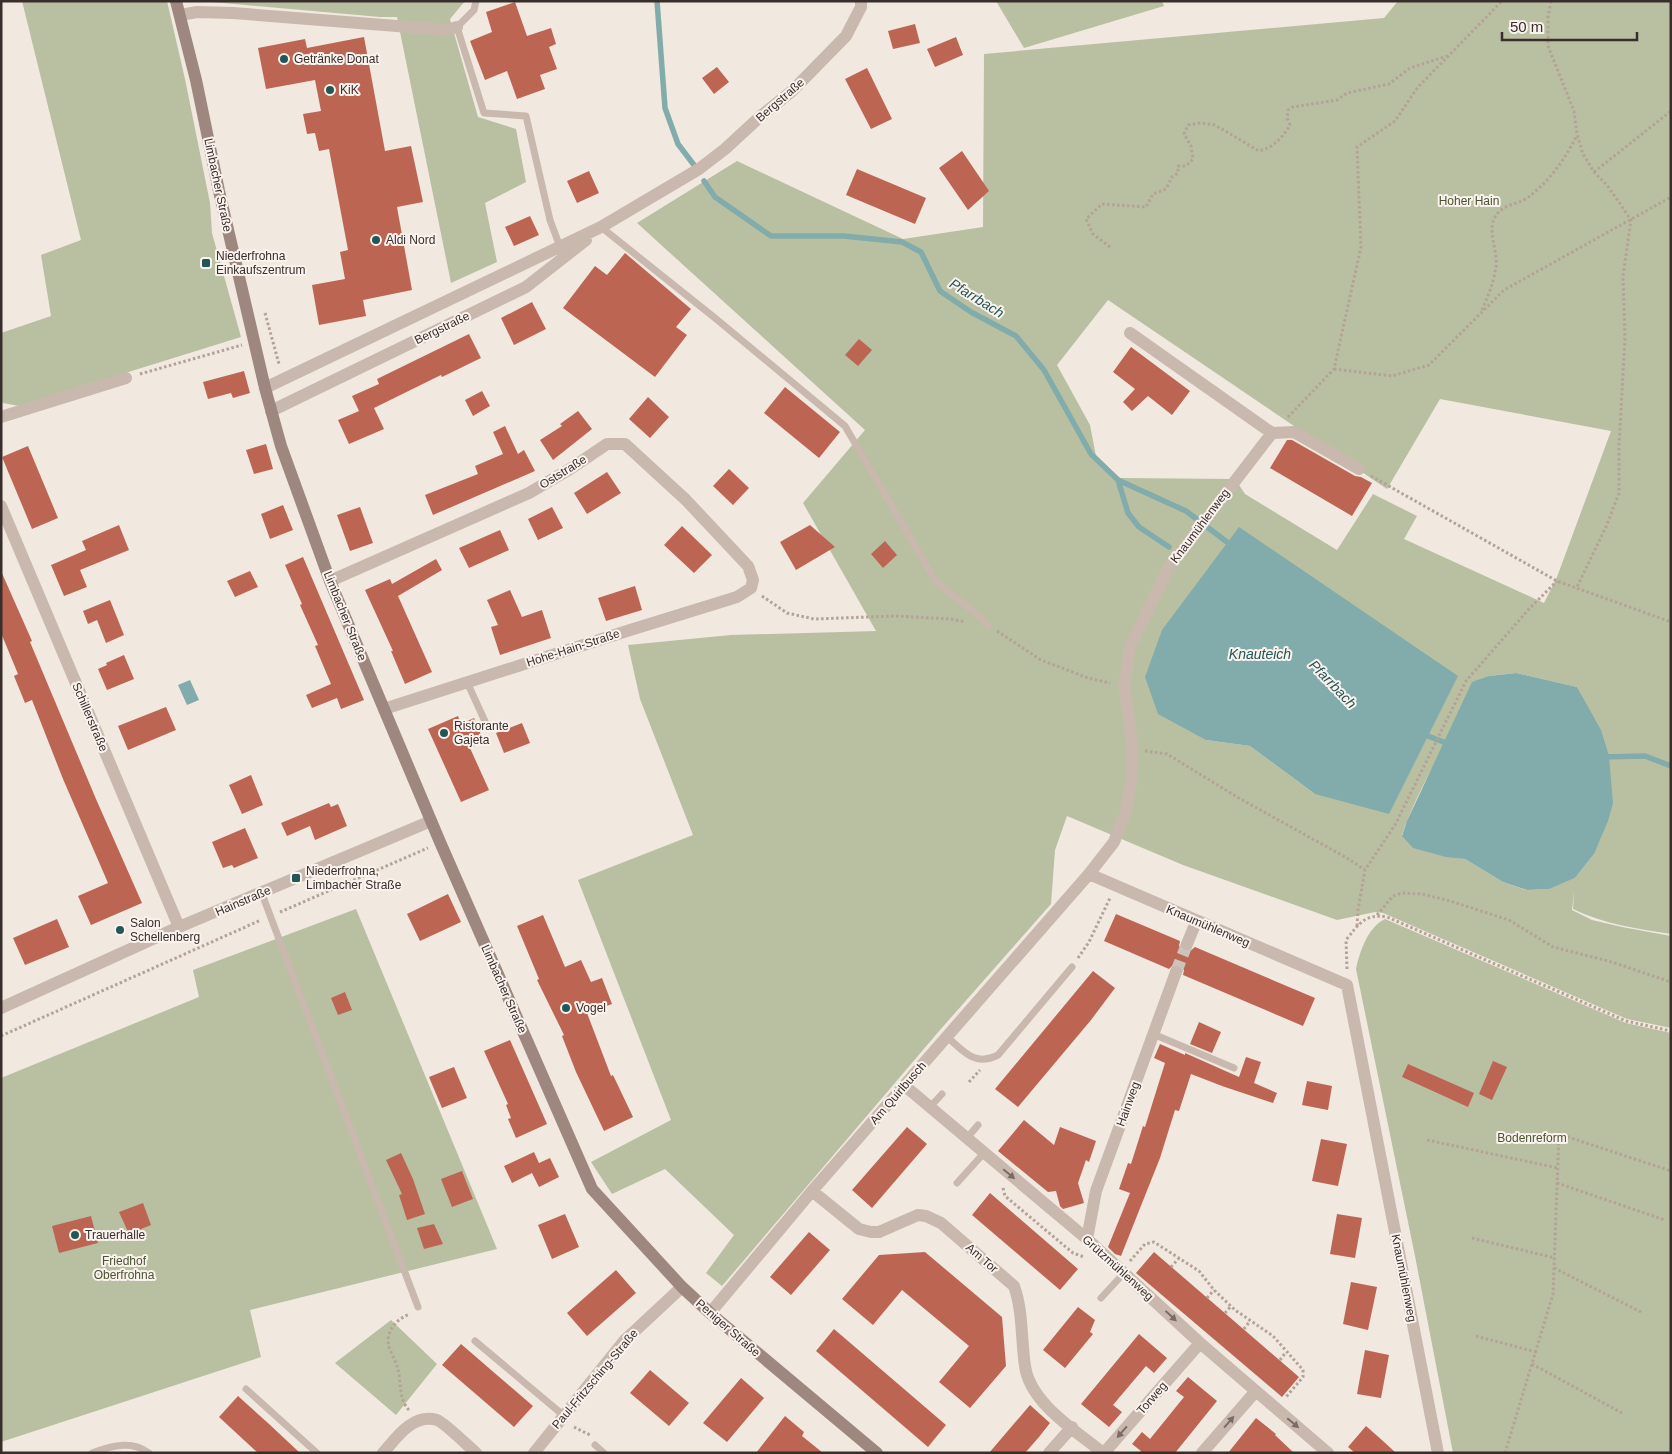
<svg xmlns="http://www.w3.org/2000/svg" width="1672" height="1454" font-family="Arial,sans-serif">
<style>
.green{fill:#b8c0a1;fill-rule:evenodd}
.water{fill:#81acab}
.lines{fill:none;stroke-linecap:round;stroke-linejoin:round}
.stream{stroke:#81acab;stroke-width:5.5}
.building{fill:#bd6553}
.street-tunnel{stroke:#ccc3bc;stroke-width:12;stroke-dasharray:12 6;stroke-linecap:butt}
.path{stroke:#b5a297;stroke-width:3;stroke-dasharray:2.5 2.5;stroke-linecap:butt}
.lane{stroke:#c9b8ad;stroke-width:7}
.street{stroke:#c9b8ad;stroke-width:12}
.secondary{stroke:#9d877e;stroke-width:12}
.oneway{fill:#796c66}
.poi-dot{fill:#235656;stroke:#f9f2ed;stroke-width:2}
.labels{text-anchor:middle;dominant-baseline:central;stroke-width:4;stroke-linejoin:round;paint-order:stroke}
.poi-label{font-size:12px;fill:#382e2b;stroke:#f9f2ed;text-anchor:start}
.street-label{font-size:12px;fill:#382e2b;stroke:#f9f2ed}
.park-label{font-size:12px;fill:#4a5431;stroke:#f9f2ed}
.water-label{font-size:14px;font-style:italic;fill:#235656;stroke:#f9f2ed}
</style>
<rect width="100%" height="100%" fill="#f1e8e0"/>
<path class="green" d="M 22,1 L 167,1 L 185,79 L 210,203 L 212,233 L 241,337 L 19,406 L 3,403 L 1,399 L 1,333 L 51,316 L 41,255 L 81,240 Z
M 201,1 L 465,1 L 450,19 L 478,117 L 516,129 L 526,182 L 485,203 L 497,262 L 451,283 L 397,17 L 380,17 Z
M 996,1 L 1162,1 L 1164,6 L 1024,48 Z
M 1398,1 L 1671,1 L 1671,934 C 1637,929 1604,924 1573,909 L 1574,891 L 1572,910 L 1592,920 L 1622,927 L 1671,936 L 1671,1028 L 1627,1019 L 1383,913 L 1375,912 L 1337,920 L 1183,865 L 1067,816 L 1055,850 L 1051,904 L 940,1030 L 722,1286 L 706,1273 L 734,1235 L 665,1169 L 612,1194 L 591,1162 L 671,1120 L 578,880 L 693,835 L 640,699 L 628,645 L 731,635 L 876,631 L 803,503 L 865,430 L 637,223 L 737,161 L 903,239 L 983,227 L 984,54 L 1384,18 ZM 1108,300 L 1387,489 L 1440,399 L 1611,431 L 1557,577 L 1544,603 L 1404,539 L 1417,516 L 1373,494 L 1337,550 L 1245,494 L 1235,479 L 1120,478 L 1096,456 L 1090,425 L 1057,365 ZM 1516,673 L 1577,687 L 1588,709 L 1594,854 L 1575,878 L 1548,889 L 1526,890 L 1503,882 L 1465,859 L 1446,856 L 1402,835 C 1422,778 1456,726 1489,676 ZM 1458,676 L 1315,794 L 1250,746 L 1206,740 Z
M 356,909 L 497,1249 L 250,1310 L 261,1357 L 1,1442 L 1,1078 L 199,997 L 193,970 Z
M 1385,919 L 1626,1023 L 1671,1033 L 1671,1453 L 1453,1453 L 1415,1256 L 1356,969 C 1360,951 1368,927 1385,919 Z
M 391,1320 L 437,1364 L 396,1415 L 335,1363 Z"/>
<path class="water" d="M 1239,527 L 1458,676 L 1389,814 L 1315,794 L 1250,746 L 1206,740 L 1158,714 L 1145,677 L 1162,630 Z
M 1516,673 L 1577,687 L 1601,730 L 1609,756 L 1613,803 L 1608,821 L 1594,854 L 1575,878 L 1549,889 L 1527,890 L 1503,882 L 1465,859 L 1446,857 L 1413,848 L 1402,836 L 1407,821 L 1472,682 L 1489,676 Z
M 190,680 L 199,700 L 187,705 L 178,685 Z"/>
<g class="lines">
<path class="stream" d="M 657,1 L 665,108 L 678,144 L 694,165
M 704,181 L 715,197 L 771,236 L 844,236 L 902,242 L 921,252 L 940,291 L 971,312 L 1016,336 L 1044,370 L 1091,454 L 1118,480 L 1128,513 L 1139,527 L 1169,547
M 1118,480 L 1186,511 L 1227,542
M 1428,736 L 1446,743
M 1602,757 L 1645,756 L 1671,766"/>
</g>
<path class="building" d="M 515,2 L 527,36 L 551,28 L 556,44 L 549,47 L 557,69 L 540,75 L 545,89 L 517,99 L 507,71 L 485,80 L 470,41 L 492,32 L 486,12 Z
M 915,24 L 920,43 L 893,49 L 888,31 Z
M 364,37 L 385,151 L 411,146 L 423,202 L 397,207 L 412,290 L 363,300 L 366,316 L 319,325 L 312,285 L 345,279 L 340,252 L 348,250 L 329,149 L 319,151 L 315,133 L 307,134 L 303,114 L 321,111 L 315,80 L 266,89 L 258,48 L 305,39 L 307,48 Z
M 956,37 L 963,55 L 935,67 L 927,49 Z
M 717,67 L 729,82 L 714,94 L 702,78 Z
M 867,68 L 892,119 L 871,129 L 845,79 Z
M 962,151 L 989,191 L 968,210 L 939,168 Z
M 857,169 L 926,198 L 915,224 L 846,195 Z
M 589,171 L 599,193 L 577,203 L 567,181 Z
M 530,216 L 539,235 L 514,246 L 505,227 Z
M 625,253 L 691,309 L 676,327 L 687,335 L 655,377 L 563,308 L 595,266 L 607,275 Z
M 532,302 L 546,329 L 514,345 L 501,318 Z
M 469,334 L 481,358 L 442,377 L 441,375 L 374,408 L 384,429 L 349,444 L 338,420 L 359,411 L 352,396 L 379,384 L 377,379 Z
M 859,339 L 872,350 L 858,366 L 845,355 Z
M 1131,347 L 1190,391 L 1172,415 L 1148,396 L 1132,411 L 1123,402 L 1135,389 L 1113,372 Z
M 244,371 L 250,393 L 233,398 L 231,393 L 208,399 L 203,382 Z
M 785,387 L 840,432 L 819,458 L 764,413 Z
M 482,391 L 490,406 L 473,416 L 465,400 Z
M 648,397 L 669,417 L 650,438 L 629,419 Z
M 578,411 L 592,429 L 553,460 L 540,440 L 562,426 L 560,424 Z
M 505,426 L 518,454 L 524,450 L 535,471 L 433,515 L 425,495 L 478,474 L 475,466 L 503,454 L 493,432 Z
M 1287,440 L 1292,440 L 1355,476 L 1361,477 L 1372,483 L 1352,516 L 1270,468 Z
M 266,444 L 273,469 L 254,474 L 246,450 Z
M 28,446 L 58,518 L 32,529 L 2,457 Z
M 729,469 L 749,488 L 733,505 L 713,486 Z
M 607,472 L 621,493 L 587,514 L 574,493 Z
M 283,505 L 293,530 L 270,539 L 261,514 Z
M 360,507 L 373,543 L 350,551 L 337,515 Z
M 552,507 L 563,528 L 538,540 L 528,519 Z
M 119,525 L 129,550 L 80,570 L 87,587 L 64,596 L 51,565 L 86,550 L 82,541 Z
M 810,525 L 835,547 L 796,570 L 780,542 Z
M 682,526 L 712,555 L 694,573 L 664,545 Z
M 500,530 L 509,550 L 469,568 L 459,548 Z
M 885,541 L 897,555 L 883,568 L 871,554 Z
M 303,557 L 364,700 L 341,709 L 337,698 L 312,708 L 306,695 L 331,684 L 315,646 L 318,645 L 300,605 L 302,604 L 285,565 Z
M 436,559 L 442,570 L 398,596 L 432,672 L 405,684 L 391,651 L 393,651 L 365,590 L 390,579 L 392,584 Z
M 1,571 L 32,641 L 30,642 L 96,799 L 142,903 L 91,925 L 78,896 L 108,883 L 63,779 L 32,700 L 25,703 L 14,676 L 18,674 L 1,633 Z
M 250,571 L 258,587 L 235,597 L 227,581 Z
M 635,586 L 642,610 L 606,621 L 598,598 Z
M 510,590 L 522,617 L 542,610 L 551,638 L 500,655 L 491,627 L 498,625 L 487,600 Z
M 110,600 L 124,635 L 106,643 L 97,620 L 88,624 L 83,611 Z
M 124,655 L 134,679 L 107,690 L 98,669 L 107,665 L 106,663 Z
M 166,707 L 176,730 L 128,750 L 118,726 Z
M 458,716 L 461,724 L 474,718 L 484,742 L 470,748 L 489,790 L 461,802 L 428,729 Z
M 522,723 L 530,743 L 504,753 L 496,733 Z
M 251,775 L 263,805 L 242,814 L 229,785 Z
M 329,803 L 331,807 L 338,804 L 347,826 L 315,840 L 310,826 L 287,836 L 281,823 Z
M 245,828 L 258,858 L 234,868 L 232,865 L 223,868 L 212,842 Z
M 448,894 L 461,922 L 420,941 L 407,914 Z
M 1116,914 L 1180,941 L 1179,946 L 1184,951 L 1189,952 L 1195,947 L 1315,998 L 1303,1026 L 1183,975 L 1184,970 L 1179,965 L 1174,964 L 1169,969 L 1104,941 Z
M 543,915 L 565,967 L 581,960 L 591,982 L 602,978 L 612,1004 L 587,1013 L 611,1076 L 613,1075 L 633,1117 L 604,1131 L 576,1072 L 562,1036 L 564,1035 L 537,980 L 539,979 L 517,926 Z
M 57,919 L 69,947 L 25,965 L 13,938 Z
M 1093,971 L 1115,988 L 1091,1020 L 1018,1107 L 995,1089 Z
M 345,992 L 352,1010 L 338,1015 L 331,998 Z
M 1199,1022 L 1221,1032 L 1212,1053 L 1190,1044 Z
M 510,1040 L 547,1124 L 516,1138 L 508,1119 L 511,1118 L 506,1105 L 508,1104 L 484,1051 Z
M 1160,1044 L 1185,1055 L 1185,1053 L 1239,1077 L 1246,1057 L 1261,1062 L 1254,1083 L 1277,1093 L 1273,1103 L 1222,1086 L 1191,1074 L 1179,1111 L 1175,1110 L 1160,1158 L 1121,1256 L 1115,1254 L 1108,1247 L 1130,1193 L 1119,1189 L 1128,1163 L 1131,1164 L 1143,1126 L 1145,1127 L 1165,1063 L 1154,1058 Z
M 1493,1061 L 1507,1067 L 1492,1100 L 1479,1094 Z
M 1408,1064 L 1474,1093 L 1468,1107 L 1402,1077 Z
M 454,1067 L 467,1098 L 442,1108 L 429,1077 Z
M 1307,1081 L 1332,1086 L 1328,1110 L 1302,1105 Z
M 1024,1120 L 1054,1145 L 1060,1127 L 1096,1141 L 1089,1162 L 1086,1160 L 1078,1183 L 1084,1203 L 1063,1209 L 1060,1206 L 1056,1191 L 1048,1192 L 998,1151 Z
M 907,1127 L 927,1144 L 872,1208 L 852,1190 Z
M 1321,1139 L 1347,1144 L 1338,1186 L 1312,1181 Z
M 534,1152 L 539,1163 L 550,1158 L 559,1177 L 539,1187 L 532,1173 L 512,1183 L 504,1166 Z
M 401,1153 L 413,1179 L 425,1214 L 407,1220 L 399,1195 L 402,1194 L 386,1160 Z
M 462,1171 L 473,1199 L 452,1207 L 441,1179 Z
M 990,1193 L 1078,1269 L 1060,1290 L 972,1215 Z
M 143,1203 L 151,1225 L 129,1234 L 119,1212 Z
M 565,1214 L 579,1247 L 552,1259 L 538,1225 Z
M 1337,1214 L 1362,1218 L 1355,1258 L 1330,1254 Z
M 91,1216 L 98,1243 L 59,1253 L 52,1226 Z
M 434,1224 L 443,1244 L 424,1249 L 417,1228 Z
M 809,1232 L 830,1250 L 791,1295 L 770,1277 Z
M 925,1252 L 1002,1317 L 1006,1366 L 970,1408 L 939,1382 L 969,1346 L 902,1290 L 873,1325 L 842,1299 L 879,1255 Z
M 1154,1252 L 1299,1377 L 1282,1397 L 1136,1273 Z
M 616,1270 L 636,1293 L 587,1336 L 567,1313 Z
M 1351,1282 L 1377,1287 L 1368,1330 L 1343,1324 Z
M 1078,1307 L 1095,1320 L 1090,1332 L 1093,1334 L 1065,1368 L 1043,1350 Z
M 834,1329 L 946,1425 L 928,1447 L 816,1351 Z
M 1139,1334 L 1167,1358 L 1154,1373 L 1146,1366 L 1113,1405 L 1122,1412 L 1109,1427 L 1081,1404 Z
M 461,1344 L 533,1406 L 514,1427 L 442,1365 Z
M 1365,1350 L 1389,1355 L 1381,1398 L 1357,1394 Z
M 650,1370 L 689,1403 L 669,1426 L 630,1393 Z
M 1188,1377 L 1217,1401 L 1175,1453 L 1139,1453 L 1141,1451 L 1132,1444 L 1142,1432 L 1150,1439 L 1184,1397 L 1176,1391 Z
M 741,1378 L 764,1398 L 727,1442 L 703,1423 Z
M 238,1396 L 269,1424 L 300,1453 L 258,1453 L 219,1417 Z
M 1030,1405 L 1050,1423 L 1039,1437 L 1025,1453 L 989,1453 Z
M 785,1416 L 804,1432 L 802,1436 L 823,1453 L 756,1453 Z
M 1256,1418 L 1276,1434 L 1275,1435 L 1294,1453 L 1228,1453 Z
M 1366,1426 L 1383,1441 L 1396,1453 L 1355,1453 L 1348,1447 Z"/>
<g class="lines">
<path class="street-tunnel" d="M 1176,972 L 1187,944"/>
<path class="path" d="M 1551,1 L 1548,17 L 1548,46 L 1574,111 L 1577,134 L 1583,154 L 1594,172 L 1607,185 L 1631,220 L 1623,276 L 1625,338 L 1619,446 L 1619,493 L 1606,527 L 1576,589
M 1594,172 L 1671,111
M 1110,247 L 1093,234 L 1086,219 L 1102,204 L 1146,207 L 1153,194 L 1166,189 L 1172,177 L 1178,173 L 1178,166 L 1186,166 L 1193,159 L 1191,146 L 1184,134 L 1188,125 L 1200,123 L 1215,125 L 1259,151 C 1274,147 1282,138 1290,125 L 1287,118 L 1288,110 L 1293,107 L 1337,100 L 1347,93 L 1389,84 L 1410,68 L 1447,56
M 1482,310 C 1488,296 1494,282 1496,266 C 1498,252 1487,230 1495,217 C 1503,203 1519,205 1530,196 C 1550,180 1566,158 1577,135
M 265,313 L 279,364
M 1334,369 L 1392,376 L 1429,365 L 1504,290 L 1671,197
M 140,374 L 242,345
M 1288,417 L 1334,369 L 1361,247 L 1357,147 L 1395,121 L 1418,87 L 1502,1
M 1371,476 L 1557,581 L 1671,622
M 762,596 L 787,613 L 814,619 L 896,616 L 951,619 L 965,622
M 997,631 L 1041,660 L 1088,678 L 1110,683
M 1145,751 L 1167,754 L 1237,797 L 1347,858 L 1365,870
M 280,912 L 428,848
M 1377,915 L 1393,896 L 1402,893 L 1422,894 L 1450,901 L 1509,920 L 1553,947 L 1612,962 L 1671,982
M 1357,926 L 1358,910 L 1365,870 L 1395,825 L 1466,681 L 1529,609 L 1557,581
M 1078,958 L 1089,942 L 1110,898
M 1347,969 L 1346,940 C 1359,924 1365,913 1387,917 L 1626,1021 L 1671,1031
M 1,1036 L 261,920
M 969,1082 L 980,1070
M 1427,1140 L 1558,1168
M 1557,1183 L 1665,1220
M 1003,1188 L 1005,1196 L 1073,1253 L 1084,1257
M 1472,1238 L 1555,1258
M 1130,1261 L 1145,1244 L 1154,1242 L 1199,1271 L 1214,1290 L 1235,1310 L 1273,1336 L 1303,1370 L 1303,1377 L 1286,1397
M 1171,1267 L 1179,1258
M 1554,1268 L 1641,1312
M 1207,1298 L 1214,1290
M 1225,1313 L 1231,1306
M 1244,1329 L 1250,1321
M 1476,1336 L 1536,1352
M 1280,1360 L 1286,1352
M 1532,1364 L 1624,1414
M 409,1410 C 399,1400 401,1383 398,1369 C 396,1362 392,1355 389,1347 C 385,1332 396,1319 410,1314
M 574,1427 L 590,1435
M 1505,1453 L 1553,1294 L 1559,1134 L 1671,1171"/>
<path class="lane" d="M 476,1 L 474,10 L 457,27 L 484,113 L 526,116 L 550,220 L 560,247
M 601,227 L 715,318 L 845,426 L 936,582 L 979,616 L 988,626
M 467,682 L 488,728
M 262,894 L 418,1307
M 1153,1034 L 1234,1068
M 946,1036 C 964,1051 974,1067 998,1055 L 1072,967
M 930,1107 L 942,1094
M 967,1138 L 978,1125
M 957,1183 L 984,1153
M 1101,1298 L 1124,1273
M 475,1341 L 563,1415
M 246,1389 L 317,1453
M 595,1445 L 604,1453
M 92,1453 C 111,1446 131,1440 149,1453"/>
<path class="street" d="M 180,15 L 197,12 L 233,13 L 447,30 L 457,27
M 1130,333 L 1272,433 L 1294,432 L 1359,469
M 265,388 L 601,227 L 699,169 L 725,149 L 762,115 L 792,91 L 846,36 L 861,7 L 861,1
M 271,411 L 526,287 L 586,240
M 1,417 L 126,378
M 1,506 L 179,927
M 330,581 L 529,493 L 570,469 L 607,444 L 625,444 L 686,500 L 748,566 L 753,580 L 751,588 L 737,597 L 627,631 L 384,709
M 1089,874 L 1347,985 L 1438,1453
M 1187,944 L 1196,922
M 1,1008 L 179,927 L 431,821
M 905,1086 L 1087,1239 L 1200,1343 L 1328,1453
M 812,1191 L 859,1229 L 871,1232 L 879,1232 L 918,1215 L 926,1216 L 941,1223 L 1014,1286 C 1023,1311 1021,1339 1025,1366 C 1030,1403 1075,1430 1103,1453
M 1087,1239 L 1096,1191 L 1176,972
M 710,1313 L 812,1191 L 1089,874 L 1114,842 L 1126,811 L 1132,778 L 1132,750 L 1130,724 L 1124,686 L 1130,647 L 1169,567 L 1272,433
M 383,1453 C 396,1438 413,1413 437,1420 C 445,1423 468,1446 476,1453
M 534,1453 L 624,1341 L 682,1287
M 1049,1453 L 1072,1427
M 1104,1453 L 1200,1343
M 1202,1453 L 1255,1392"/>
<path class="secondary" d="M 176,1 L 196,80 L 219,191 L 265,388 L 281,446 L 330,581 L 440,842 L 592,1189 L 682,1287 L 710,1313 L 877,1453"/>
</g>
<defs><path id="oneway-solid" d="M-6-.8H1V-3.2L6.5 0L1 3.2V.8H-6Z" transform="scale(1.25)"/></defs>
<g class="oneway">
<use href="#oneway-solid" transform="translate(1009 1174) rotate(40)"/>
<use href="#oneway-solid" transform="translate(1171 1316) rotate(43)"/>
<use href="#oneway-solid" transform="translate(1229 1422) rotate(-49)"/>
<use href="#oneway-solid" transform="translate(1293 1423) rotate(40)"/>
<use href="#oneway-solid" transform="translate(1122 1432) rotate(131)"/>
</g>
<g class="poi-dot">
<circle cx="284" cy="59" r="5"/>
<circle cx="330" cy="90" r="5"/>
<circle cx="376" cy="240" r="5"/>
<rect x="201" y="258" width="10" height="10" rx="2.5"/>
<circle cx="444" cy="733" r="5"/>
<rect x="291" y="873" width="10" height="10" rx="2.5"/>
<circle cx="120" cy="930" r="5"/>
<circle cx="566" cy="1008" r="5"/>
<circle cx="75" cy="1235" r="5"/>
</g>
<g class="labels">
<g class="poi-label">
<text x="294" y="59">Getränke Donat</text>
<text x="340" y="90">KiK</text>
<text x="386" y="240">Aldi Nord</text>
<text x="216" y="256">Niederfrohna<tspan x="216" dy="14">Einkaufszentrum</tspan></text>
<text x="454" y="726">Ristorante<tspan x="454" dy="14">Gajeta</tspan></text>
<text x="306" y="871">Niederfrohna,<tspan x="306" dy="14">Limbacher Straße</tspan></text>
<text x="130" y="923">Salon<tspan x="130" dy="14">Schellenberg</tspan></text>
<text x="576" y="1008">Vogel</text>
<text x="85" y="1235">Trauerhalle</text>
</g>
<g class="street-label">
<text transform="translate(780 100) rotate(-41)">Bergstraße</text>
<text transform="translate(218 185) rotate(78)">Limbacher Straße</text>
<text transform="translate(442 328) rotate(-26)">Bergstraße</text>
<text transform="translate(563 472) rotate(-32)">Oststraße</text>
<text transform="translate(1200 526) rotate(-53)">Knaumühlenweg</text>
<text transform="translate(345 616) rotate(68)">Limbacher Straße</text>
<text transform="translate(573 648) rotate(-18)">Hohe-Hain-Straße</text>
<text transform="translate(90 717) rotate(67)">Schillerstraße</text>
<text transform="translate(243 901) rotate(-23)">Hainstraße</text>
<text transform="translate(1208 926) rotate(23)">Knaumühlenweg</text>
<text transform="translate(504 989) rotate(66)">Limbacher Straße</text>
<text transform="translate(898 1093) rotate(-49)">Am Quirlbusch</text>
<text transform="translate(1128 1104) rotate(-70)">Hainweg</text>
<text transform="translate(982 1258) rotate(41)">Am Tor</text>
<text transform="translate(1118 1268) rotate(42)">Grützmühlenweg</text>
<text transform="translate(1404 1278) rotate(79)">Knaumühlenweg</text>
<text transform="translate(728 1328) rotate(41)">Peniger Straße</text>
<text transform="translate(595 1379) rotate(-50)">Paul-Fritzsching-Straße</text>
<text transform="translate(1152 1398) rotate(-49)">Torweg</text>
</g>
<g class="park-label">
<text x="1469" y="201">Hoher Hain</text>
<text x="1532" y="1138">Bodenreform</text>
<text x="124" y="1261">Friedhof<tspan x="124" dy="14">Oberfrohna</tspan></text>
</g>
<g class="water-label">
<text transform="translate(977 298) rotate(32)">Pfarrbach</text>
<text x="1260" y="654">Knauteich</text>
<text transform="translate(1333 684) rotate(46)">Pfarrbach</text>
</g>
</g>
<rect width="1672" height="1454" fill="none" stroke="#382e2b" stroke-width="5"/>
<path d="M1502 32v8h135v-8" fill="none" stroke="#382e2b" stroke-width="2.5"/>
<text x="1510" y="32" font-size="15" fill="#382e2b" stroke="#f9f2ed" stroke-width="4" paint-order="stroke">50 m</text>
</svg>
